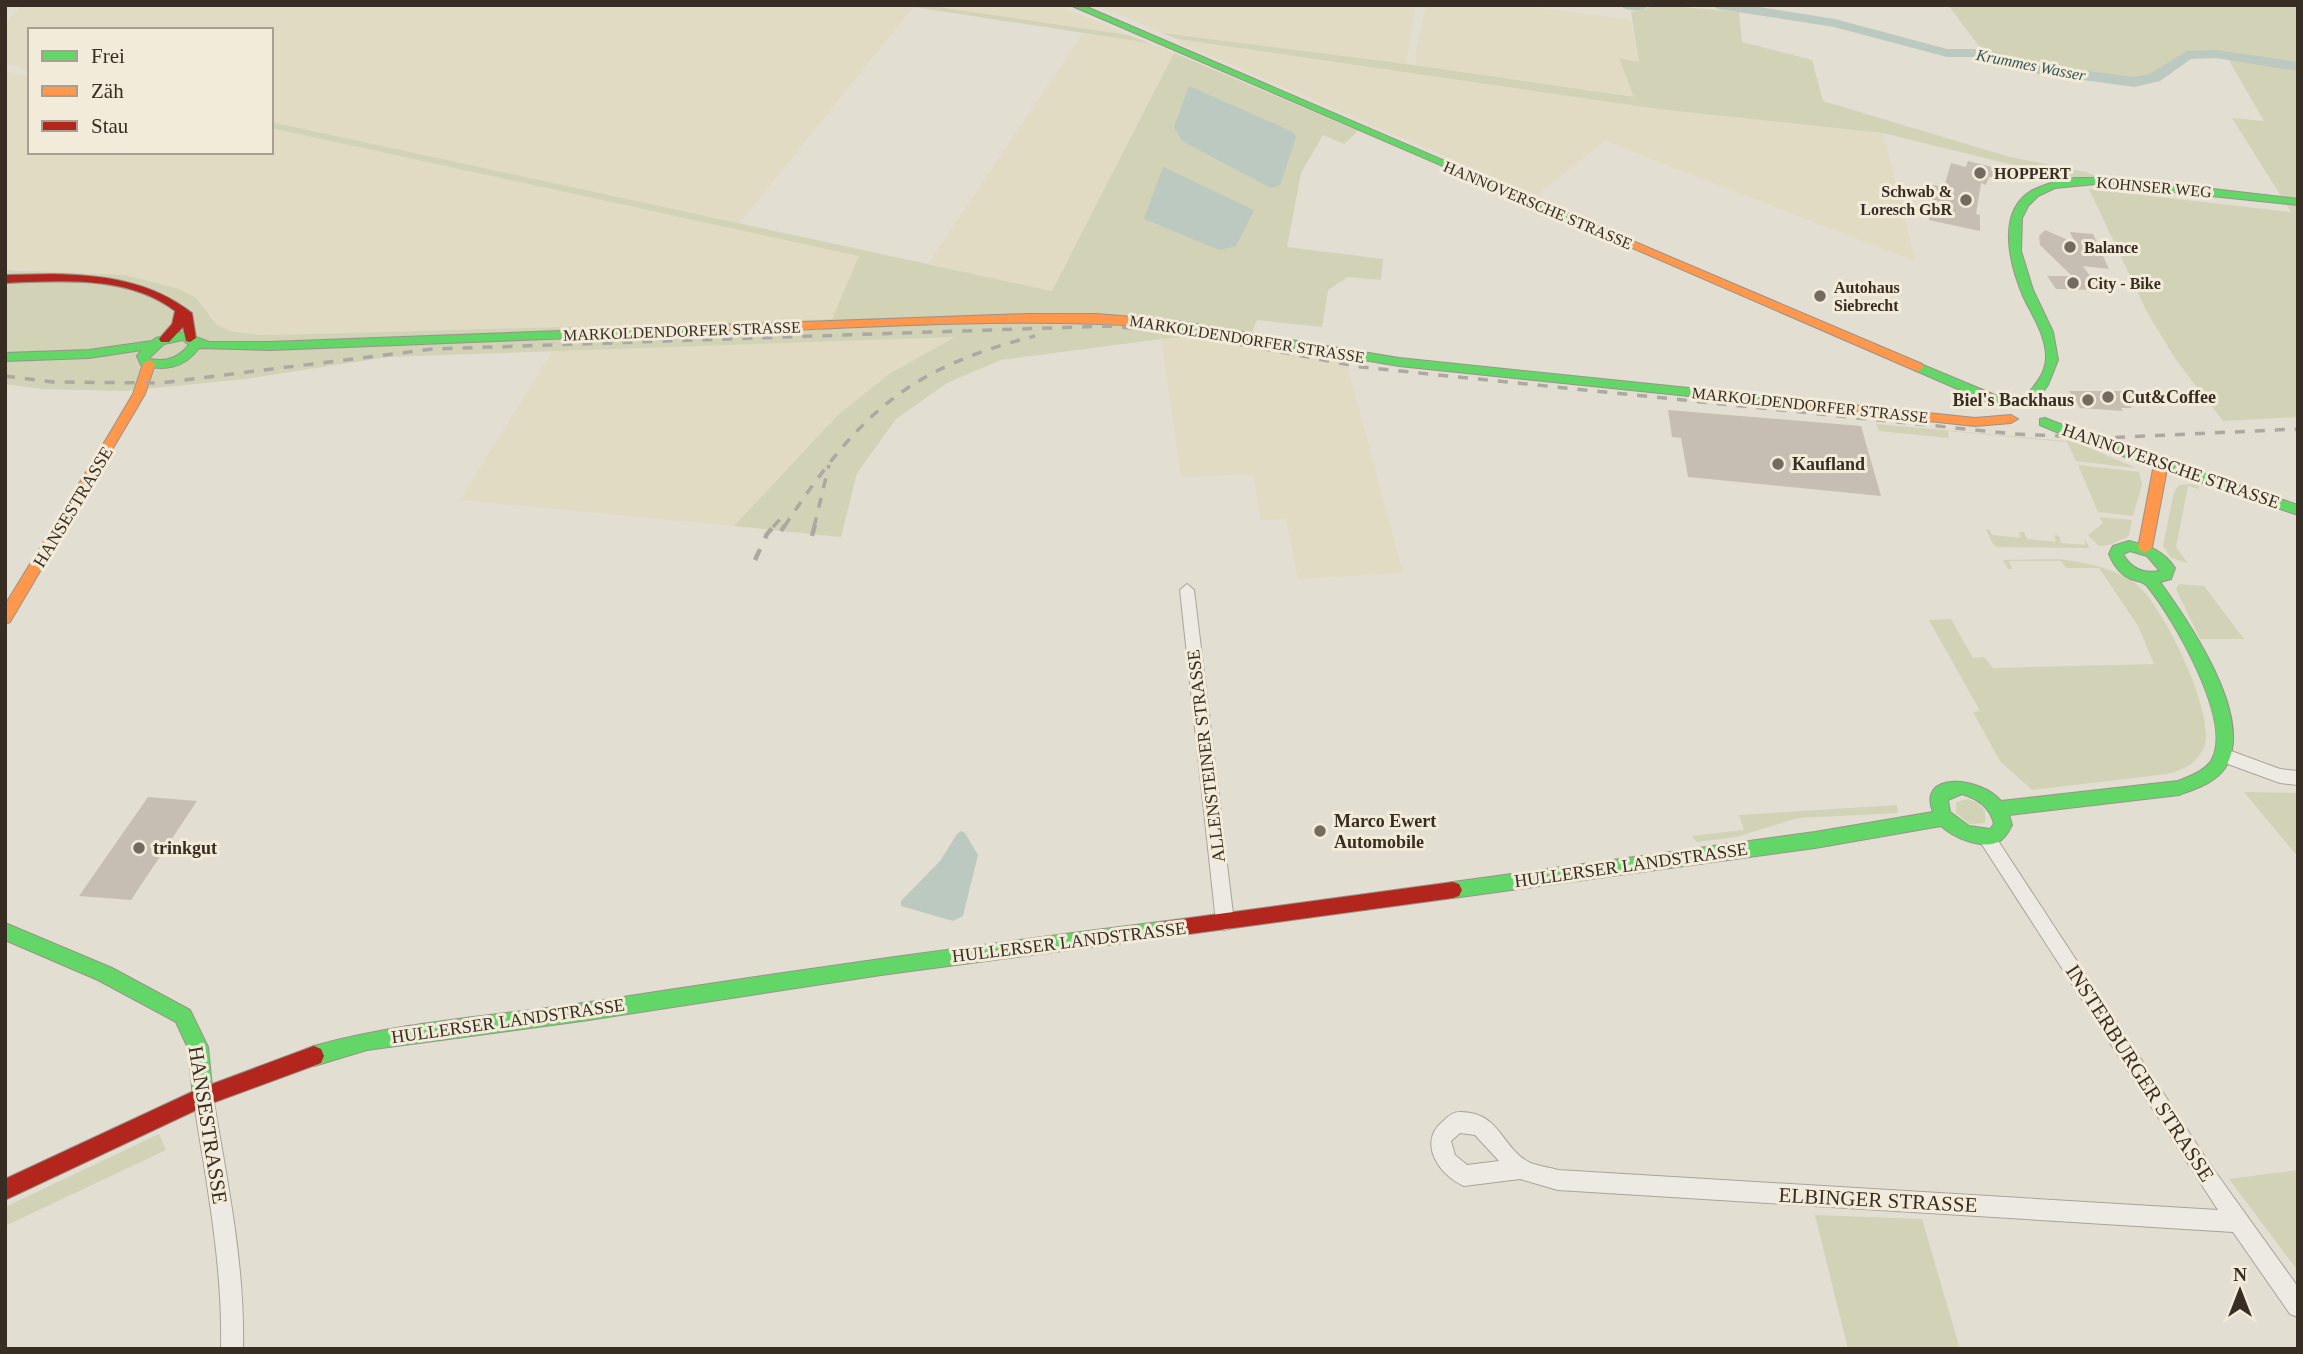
<svg xmlns="http://www.w3.org/2000/svg" width="2303" height="1354" font-family="Georgia,serif">
<style>
.farmland{fill:#e1dbc4}
.green{fill:#d1d2b6}
.water{fill:#bcc9c0}
.lines{fill:none;stroke-linecap:round;stroke-linejoin:round}
.river{fill:#bcc9c0;fill-rule:evenodd}
.building{fill:#c7beb3}
.street-casing{stroke:#a9a49a;stroke-width:2}
.fast-casing{stroke:#99938a;stroke-width:2}
.slow-casing{stroke:#99938a;stroke-width:2}
.jam-casing{stroke:#99938a;stroke-width:2}
.street{fill:#eceae3;fill-rule:evenodd}
.fast{fill:#63d668;fill-rule:evenodd}
.slow{fill:#ff974d;fill-rule:evenodd}
.jam{fill:#b3261e;fill-rule:evenodd}
.rail-far1{stroke:#ada8a2;stroke-width:3.5;stroke-dasharray:10 10;stroke-linecap:butt}
.rail{stroke:#ada8a2;stroke-width:4.5;stroke-dasharray:12 12;stroke-linecap:butt}
.poi-dot{fill:#746b60;stroke:#f3ebda;stroke-width:2.5}
.labels{text-anchor:middle;dominant-baseline:central;stroke-width:6;stroke-linejoin:round;paint-order:stroke}
.far-water-label{font-size:16px;font-style:italic;fill:#345654;stroke:#f3ebda}
.far-poi-label{font-size:16px;font-weight:bold;fill:#382d22;stroke:#f3ebda;text-anchor:start}
.far-street-label{font-size:16px;fill:#382d22;stroke:#f3ebda}
.poi-label{font-size:18px;font-weight:bold;fill:#382d22;stroke:#f3ebda;text-anchor:start}
.street-label{font-size:18px;fill:#382d22;stroke:#f3ebda}
.near-street-label{font-size:21px;fill:#382d22;stroke:#f3ebda}
</style>
<rect width="100%" height="100%" fill="#e3ded2"/>
<path class="farmland" d="M 21,5 L 901,5 L 913,7 L 739,224 L 271,122 L 271,30 L 30,30 L 30,70 L 5,63 L 5,24 Z
M 924,5 L 1058,5 L 1128,35 L 1127,36 Z
M 1097,5 L 1416,5 L 1406,64 L 1401,64 L 1162,33 Z
M 1426,5 L 1520,5 L 1631,20 L 1639,62 L 1620,59 L 1635,97 L 1416,66 L 1415,54 Z
M 1083,33 L 1149,43 L 1174,53 L 1052,291 L 928,264 Z
M 1178,39 L 1658,109 L 1883,133 L 1916,262 L 1605,141 L 1536,195 L 1179,43 Z
M 5,72 L 30,77 L 30,152 L 271,152 L 271,128 L 860,255 L 832,319 L 314,334 L 258,335 L 230,331 L 217,325 L 211,314 L 24,269 L 5,270 Z
M 1252,332 L 1343,349 L 1403,573 L 1298,579 L 1286,519 L 1261,520 L 1253,474 L 1181,477 L 1161,339 Z
M 957,336 L 889,374 L 838,415 L 734,526 L 460,500 L 553,350 Z"/>
<path class="green" d="M 901,5 L 924,5 L 1128,35 L 1149,43 Z
M 1660,5 L 1739,12 L 1742,42 L 1812,60 L 1823,101 L 2010,157 L 2086,172 L 2099,177 L 2062,177 L 1883,133 L 1658,109 L 1178,39 L 1162,33 L 1406,64 L 1634,97 L 1619,58 L 1639,62 L 1631,12 Z
M 1948,5 L 2298,5 L 2298,66 L 2214,52 L 2184,53 L 2151,77 L 2132,80 L 1985,54 Z
M 1174,53 L 1358,131 L 1344,144 L 1323,135 L 1301,173 L 1287,247 L 1383,259 L 1381,280 L 1348,277 L 1328,290 L 1322,327 L 1257,320 L 1252,332 L 1161,339 L 1001,360 L 947,383 L 896,419 L 857,473 L 841,537 L 734,526 L 838,415 L 889,374 L 955,337 L 388,357 L 245,379 L 125,391 L 42,389 L 5,384 L 5,270 L 124,275 L 179,289 L 196,298 L 217,325 L 230,331 L 258,335 L 314,334 L 832,319 L 859,256 L 271,128 L 271,122 L 1052,291 Z
M 2227,57 L 2298,69 L 2298,417 L 2223,421 L 2176,360 L 2147,312 L 2089,189 L 2291,212 L 2232,118 L 2264,121 Z
M 1876,424 L 2067,441 L 2069,439 L 2136,468 L 2076,461 L 2067,442 L 1948,431 L 1949,438 L 1879,431 Z
M 2078,465 L 2139,472 L 2142,484 L 2133,516 L 2098,512 Z
M 2191,484 L 2199,486 L 2198,489 L 2188,486 L 2176,547 L 2188,563 L 2171,558 L 2163,546 L 2174,492 L 2179,485 Z
M 2100,517 L 2132,520 L 2129,536 L 2110,545 L 2099,546 L 2088,535 L 2103,523 Z
M 1989,529 L 1992,535 L 2021,538 L 2019,532 L 2024,532 L 2027,539 L 2056,542 L 2054,535 L 2059,536 L 2061,543 L 2086,545 L 2084,538 L 2090,548 L 1998,547 L 1993,544 L 1986,530 Z
M 2059,559 C 2086,563 2112,567 2135,583 C 2162,603 2217,715 2204,747 C 2198,763 2183,770 2167,774 L 2032,790 L 2000,761 L 1973,712 L 1980,711 L 1929,620 L 1951,619 L 1973,658 L 1984,657 L 1993,668 L 2154,664 L 2138,626 L 2099,568 L 2066,568 L 2061,561 L 2009,561 L 2012,569 L 2008,569 L 2003,560 Z
M 2179,584 L 2204,586 L 2244,639 L 2200,639 L 2176,589 Z
M 2244,792 L 2298,793 L 2298,857 Z
M 1968,799 L 1978,803 L 1985,811 L 1985,823 L 1970,824 L 1956,813 L 1956,802 Z
M 1897,805 L 1898,813 L 1798,818 L 1736,837 L 1697,842 L 1692,836 L 1744,830 L 1739,815 Z
M 159,1134 L 166,1150 L 5,1226 L 5,1207 Z
M 2298,1170 L 2298,1271 L 2229,1179 Z
M 1815,1215 L 1922,1219 L 1960,1349 L 1848,1349 Z"/>
<path class="water" d="M 1189,86 L 1293,132 L 1296,137 L 1280,185 L 1271,188 L 1182,141 L 1174,127 Z
M 1163,167 L 1254,210 L 1236,246 L 1220,250 L 1144,219 Z
M 961,831 L 965,833 L 978,855 L 963,916 L 953,921 L 901,906 L 901,901 L 940,861 L 957,834 Z"/>
<g class="lines">
<path class="river" d="M 1619,5 L 1650,5 C 1643,12 1626,12 1619,5 Z
M 1711,5 L 1747,5 L 1835,19 L 1947,49 L 1985,49 L 2041,65 L 2134,77 L 2150,74 L 2187,51 L 2216,50 L 2298,62 L 2298,71 L 2216,58 L 2191,59 L 2160,81 L 2134,87 L 2039,74 L 1984,57 L 1947,57 L 1834,27 L 1718,9 Z"/>
</g>
<path class="building" d="M 1968,161 L 2012,172 L 2010,182 L 1989,177 L 1986,185 L 1981,183 L 1976,214 L 1980,215 L 1980,231 L 1929,220 L 1933,185 L 1944,187 L 1951,163 L 1966,167 Z
M 2045,230 L 2075,243 L 2070,232 L 2093,234 L 2109,269 L 2083,266 L 2100,290 L 2056,289 L 2047,276 L 2072,276 L 2040,245 L 2039,236 Z
M 2069,391 L 2139,391 L 2146,402 L 2127,402 L 2132,408 L 2121,408 L 2123,411 L 2080,408 Z
M 1668,410 L 1861,426 L 1881,496 L 1688,477 L 1681,438 L 1672,437 Z
M 148,797 L 197,801 L 131,900 L 79,896 Z"/>
<g class="lines">
<defs>
<path id="street" d="M 1187,584 L 1194,590 L 1234,922 L 1231,928 L 1225,930 L 1219,928 L 1216,922 L 1180,590 Z
M 2223,748 L 2280,769 L 2298,771 L 2298,785 L 2280,783 L 2217,760 L 2215,755 L 2217,750 Z
M 1987,830 L 1993,833 L 2209,1163 L 2298,1287 L 2298,1317 L 2290,1314 L 2233,1232 L 1558,1190 L 1520,1179 L 1464,1186 C 1440,1176 1418,1144 1441,1123 C 1446,1119 1451,1112 1459,1112 C 1499,1111 1501,1146 1527,1161 C 1535,1166 1549,1167 1558,1170 L 2218,1210 L 1981,843 L 1978,838 L 1981,833 ZM 1460,1133 L 1475,1135 L 1499,1161 L 1467,1165 L 1455,1155 L 1451,1141 Z
M 203,1087 L 210,1090 L 213,1097 C 227,1180 245,1264 243,1349 L 221,1349 C 223,1264 206,1180 193,1097 L 196,1090 Z"/>
<path id="fast" d="M 1070,5 L 1082,5 L 1594,225 L 1584,227 Z
M 2075,178 L 2118,178 L 2298,199 L 2298,205 L 2096,184 L 2055,188 L 2038,196 L 2028,206 L 2022,218 L 2021,251 L 2033,290 L 2053,332 L 2058,360 L 2048,385 L 2034,404 L 2029,405 L 2022,401 C 2032,388 2045,376 2046,359 C 2047,337 2033,317 2024,298 C 2010,266 1995,211 2033,190 C 2047,183 2061,180 2075,178 Z
M 1172,320 L 1399,358 L 1776,397 L 1783,401 L 1776,405 L 1399,366 L 1168,327 L 1166,324 Z
M 722,325 L 726,326 L 726,332 L 270,350 L 199,348 C 184,369 164,371 141,365 L 137,356 L 142,350 L 89,358 L 5,361 L 5,353 L 89,350 L 152,341 L 156,338 L 183,332 L 209,342 L 270,342 ZM 183,340 L 189,345 C 178,358 167,362 150,359 L 150,357 L 164,344 Z
M 1918,363 L 2007,400 L 2009,403 L 2007,406 L 1997,406 L 1914,370 L 1912,367 Z
M 2045,418 L 2088,435 L 2298,505 L 2298,515 L 2078,441 L 2040,425 L 2040,419 Z
M 2129,541 C 2149,546 2163,550 2175,568 L 2171,579 L 2160,582 C 2189,622 2256,719 2225,768 C 2215,783 2195,789 2179,795 L 2009,815 L 2012,825 C 2009,831 2004,840 1998,842 C 1981,850 1953,837 1941,826 L 1815,848 L 1453,898 L 1447,896 L 1444,890 L 1447,884 L 1453,882 L 1815,832 L 1933,812 C 1917,771 1980,776 2001,801 L 2178,781 C 2190,776 2208,770 2213,757 C 2231,717 2173,618 2148,587 C 2144,582 2140,582 2134,580 C 2121,576 2114,566 2109,554 L 2113,546 ZM 2130,551 L 2147,556 L 2160,571 C 2143,574 2131,569 2123,554 ZM 1962,794 C 1978,799 1990,807 1994,824 L 1990,829 L 1969,826 L 1950,812 L 1948,800 Z
M 1167,921 L 1173,923 L 1176,929 L 1173,935 L 1167,937 L 881,975 L 582,1021 L 367,1050 L 314,1066 L 307,1063 L 304,1056 L 307,1049 L 314,1046 C 404,1021 498,1016 590,1002 C 782,972 974,945 1167,921 Z
M 5,923 L 112,968 L 190,1010 L 208,1047 L 213,1097 L 210,1104 L 203,1107 L 196,1104 L 193,1097 L 188,1048 L 176,1022 L 98,980 L 5,940 Z"/>
<path id="slow" d="M 1588,222 L 1922,364 L 1924,367 L 1918,371 L 1914,370 L 1584,227 L 1582,225 Z
M 1028,314 L 1096,314 L 1172,320 L 1178,324 L 1172,328 C 1022,316 872,327 722,333 L 716,329 L 722,325 Z
M 149,360 L 155,364 L 145,394 L 10,622 L 5,624 L 5,605 L 110,433 L 133,394 L 143,364 Z
M 1776,397 L 1975,418 L 2011,415 L 2018,419 L 2011,423 L 1975,426 L 1771,404 L 1771,398 Z
M 2161,459 L 2168,464 L 2152,548 L 2145,553 L 2138,548 L 2154,464 Z"/>
<path id="jam" d="M 52,274 C 104,275 151,281 192,313 L 196,338 L 190,342 L 186,341 L 183,327 L 169,342 L 161,342 L 159,339 L 172,324 L 175,311 C 128,275 61,281 5,283 L 5,275 Z
M 1453,882 L 1459,884 L 1462,890 L 1459,896 L 1453,898 L 1167,937 L 1161,935 L 1158,929 L 1161,923 L 1167,921 Z
M 314,1046 L 321,1049 L 324,1056 L 321,1063 L 207,1105 L 5,1200 L 5,1179 L 196,1090 Z"/>
</defs>
<use href="#street" class="street-casing"/>
<use href="#fast" class="fast-casing"/>
<use href="#slow" class="slow-casing"/>
<use href="#jam" class="jam-casing"/>
<use href="#street" class="street"/>
<use href="#fast" class="fast"/>
<use href="#slow" class="slow"/>
<use href="#jam" class="jam"/>
<path class="rail-far1" d="M 5,376 L 53,382 L 160,383 L 433,349 L 1108,326 L 1169,331 L 1361,367 L 2015,434 L 2103,438 L 2298,429
M 773,527 L 782,517
M 784,527 C 857,417 904,369 1035,336
M 814,527 L 829,465"/>
<path class="rail" d="M 781,531 L 785,525
M 812,536 L 815,525
M 755,560 L 767,534 L 775,525"/>
</g>
<g class="poi-dot">
<circle cx="1980" cy="173" r="7"/>
<circle cx="1966" cy="200" r="7"/>
<circle cx="2070" cy="247" r="7"/>
<circle cx="2073" cy="283" r="7"/>
<circle cx="1820" cy="296" r="7"/>
<circle cx="2108" cy="397" r="7"/>
<circle cx="2088" cy="400" r="7"/>
<circle cx="1778" cy="464" r="7"/>
<circle cx="1320" cy="831" r="7"/>
<circle cx="139" cy="848" r="7"/>
</g>
<g class="labels">
<g class="far-water-label">
<text transform="translate(2031 65) rotate(11)">Krummes Wasser</text>
</g>
<g class="far-poi-label">
<text x="1994" y="173">HOPPERT</text>
<text x="1952" y="191" text-anchor="end">Schwab &amp;<tspan x="1952" dy="18">Loresch GbR</tspan></text>
<text x="2084" y="247">Balance</text>
<text x="2087" y="283">City - Bike</text>
<text x="1834" y="287">Autohaus<tspan x="1834" dy="18">Siebrecht</tspan></text>
</g>
<g class="far-street-label">
<text transform="translate(2154 187) rotate(5)">KOHNSER WEG</text>
<text transform="translate(1538 205) rotate(23)">HANNOVERSCHE STRASSE</text>
<text transform="translate(682 331) rotate(-2)">MARKOLDENDORFER STRASSE</text>
<text transform="translate(1247 339) rotate(9)">MARKOLDENDORFER STRASSE</text>
<text transform="translate(1810 405) rotate(6)">MARKOLDENDORFER STRASSE</text>
</g>
<g class="poi-label">
<text x="2122" y="397">Cut&amp;Coffee</text>
<text x="2074" y="400" text-anchor="end">Biel's Backhaus</text>
<text x="1792" y="464">Kaufland</text>
<text x="1334" y="821">Marco Ewert<tspan x="1334" dy="21">Automobile</tspan></text>
<text x="153" y="848">trinkgut</text>
</g>
<g class="street-label">
<text transform="translate(2171 466) rotate(19)">HANNOVERSCHE STRASSE</text>
<text transform="translate(73 507) rotate(-59)">HANSESTRASSE</text>
<text transform="translate(1206 756) rotate(-97)">ALLENSTEINER STRASSE</text>
<text transform="translate(1631 865) rotate(-8)">HULLERSER LANDSTRASSE</text>
<text transform="translate(1069 942) rotate(-7)">HULLERSER LANDSTRASSE</text>
<text transform="translate(508 1021) rotate(-8)">HULLERSER LANDSTRASSE</text>
</g>
<g class="near-street-label">
<text transform="translate(2140 1073) rotate(57)">INSTERBURGER STRASSE</text>
<text transform="translate(208 1125) rotate(81)">HANSESTRASSE</text>
<text transform="translate(1878 1200) rotate(3)">ELBINGER STRASSE</text>
</g>
</g>
<rect width="2303" height="1354" fill="none" stroke="#382d22" stroke-width="14"/>
<rect x="28" y="28" width="245" height="126" fill="#f3ebda" stroke="#a89f90" stroke-width="2"/>
<rect x="42" y="51" width="35" height="10" fill="#63d668" stroke="#a89f90" stroke-width="2"/>
<text x="91" y="63" font-size="21" fill="#382d22">Frei</text>
<rect x="42" y="86" width="35" height="10" fill="#ff974d" stroke="#a89f90" stroke-width="2"/>
<text x="91" y="98" font-size="21" fill="#382d22">Zäh</text>
<rect x="42" y="121" width="35" height="10" fill="#b3261e" stroke="#a89f90" stroke-width="2"/>
<text x="91" y="133" font-size="21" fill="#382d22">Stau</text>
<g transform="translate(2240 1291)" stroke="#f3ebda" stroke-width="5" paint-order="stroke">
<path d="M0-5L12 26L0 18L-12 26Z" fill="#382d22"/>
<text y="-10" font-size="19" font-weight="bold" text-anchor="middle" fill="#382d22">N</text>
</g>
</svg>
